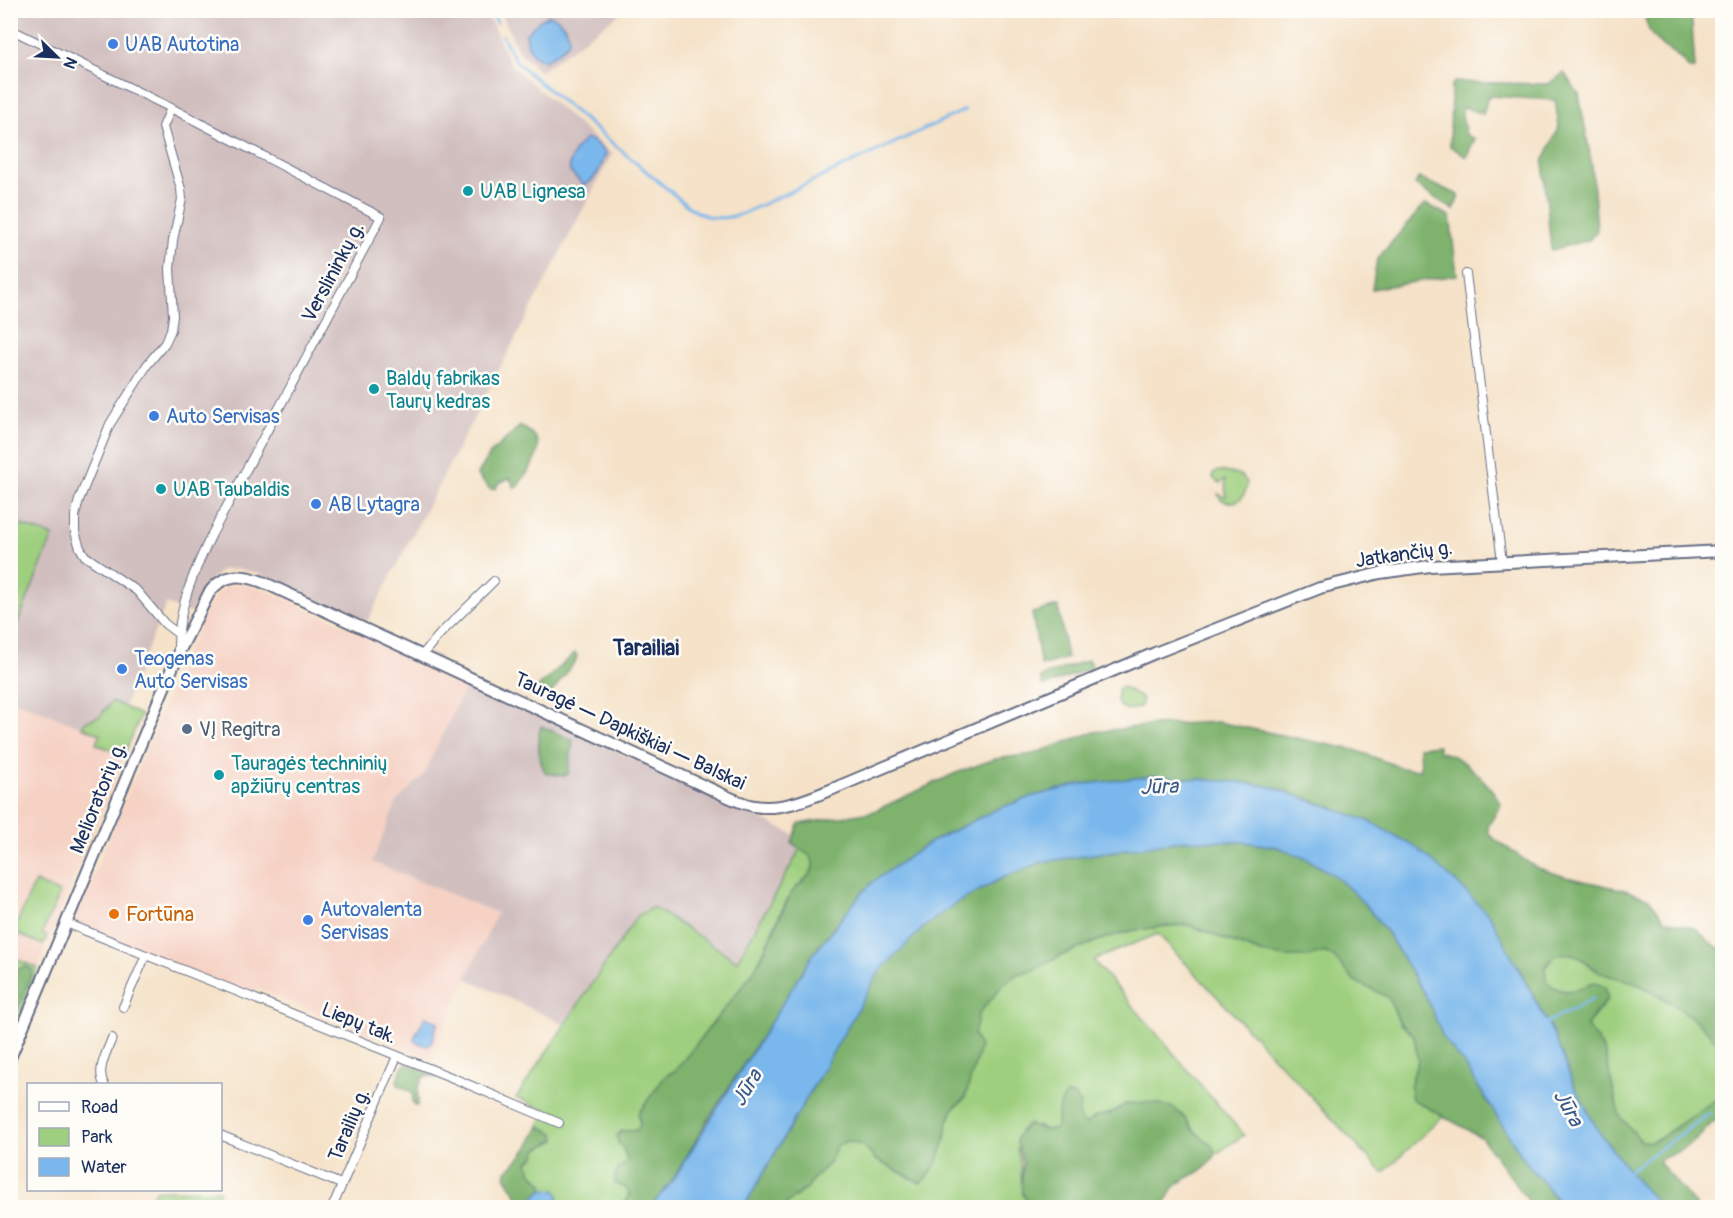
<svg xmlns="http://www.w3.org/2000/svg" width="1733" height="1218" font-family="Pangolin,sans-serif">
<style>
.built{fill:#f6d2c5}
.industrial{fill:#d1bfbf}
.green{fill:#9ecf7e;stroke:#5c7f6e;stroke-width:1.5}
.forest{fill:#7eb26d;stroke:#4c7066;stroke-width:1.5}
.water{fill:#79b7ec;stroke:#4a73a5;stroke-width:1.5}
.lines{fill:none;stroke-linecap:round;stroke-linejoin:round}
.stream{stroke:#79b7ec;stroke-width:3}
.minor-casing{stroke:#676e83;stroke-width:10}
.secondary-casing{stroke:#676e83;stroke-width:14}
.minor{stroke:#fff;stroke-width:8}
.secondary{stroke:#fff;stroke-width:10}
.shop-dot{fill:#3f7fe0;stroke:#fdfcf7;stroke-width:2}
.culture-dot{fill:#0f9aa8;stroke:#fdfcf7;stroke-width:2}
.service-dot{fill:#5c6f8a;stroke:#fdfcf7;stroke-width:2}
.food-dot{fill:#e8710a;stroke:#fdfcf7;stroke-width:2}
.labels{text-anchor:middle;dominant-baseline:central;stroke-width:5;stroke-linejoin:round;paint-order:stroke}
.shop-label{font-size:20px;fill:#366cbe;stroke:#fdfcf7;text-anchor:start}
.culture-label{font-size:20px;fill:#0d838f;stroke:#fdfcf7;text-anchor:start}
.street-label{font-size:20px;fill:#1b2f5e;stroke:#fdfcf7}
.service-label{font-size:20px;fill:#4e5e75;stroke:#fdfcf7;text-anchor:start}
.food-label{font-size:20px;fill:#c56008;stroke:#fdfcf7;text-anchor:start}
.water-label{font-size:21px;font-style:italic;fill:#375889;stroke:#fdfcf7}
.quarter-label{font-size:22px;font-weight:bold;fill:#1b2f5e;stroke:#fdfcf7}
</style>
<rect width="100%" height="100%" fill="#fdfcf7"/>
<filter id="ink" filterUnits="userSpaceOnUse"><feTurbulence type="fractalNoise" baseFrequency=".0167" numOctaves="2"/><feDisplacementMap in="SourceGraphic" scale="12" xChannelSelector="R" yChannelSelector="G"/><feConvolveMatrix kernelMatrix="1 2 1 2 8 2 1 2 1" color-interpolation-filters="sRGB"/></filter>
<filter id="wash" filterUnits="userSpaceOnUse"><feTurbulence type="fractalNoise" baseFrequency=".008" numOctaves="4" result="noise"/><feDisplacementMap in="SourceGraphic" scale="24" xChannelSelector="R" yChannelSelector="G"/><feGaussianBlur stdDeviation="1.35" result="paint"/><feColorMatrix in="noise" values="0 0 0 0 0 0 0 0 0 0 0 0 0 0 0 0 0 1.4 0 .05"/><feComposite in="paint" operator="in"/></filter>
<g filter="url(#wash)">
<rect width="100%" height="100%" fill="#f5e2c8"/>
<path class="built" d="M 242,583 L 270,592 L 468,681 L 423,776 L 397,801 L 372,862 L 497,913 L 430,1059 L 257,988 L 250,997 L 72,926 L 184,658 L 211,602 L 226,586 Z
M 10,699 L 100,734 L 96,744 L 124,755 L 38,968 L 11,957 Z"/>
<path class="industrial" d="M 11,11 L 486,11 L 511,65 L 612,154 L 367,622 L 256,573 L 239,569 L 222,570 L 207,583 L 190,613 L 166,604 L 124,706 L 112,701 L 100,716 L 85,722 L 82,727 L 11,699 L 11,639 L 53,537 L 11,522 Z
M 501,11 L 623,11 L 540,72 L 518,51 Z
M 468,681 L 795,835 L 792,843 L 801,848 L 737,961 L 637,916 L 565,1025 L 466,978 L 497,913 L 372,862 L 397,801 L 423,776 Z"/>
<path class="green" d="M 1219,471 L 1240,475 L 1247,482 C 1246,499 1237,506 1221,500 L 1218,494 L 1226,497 L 1225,480 L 1219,483 L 1213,478 L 1213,473 Z
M 11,522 L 53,536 L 11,639 L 10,522 Z
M 1123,687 L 1142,698 L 1142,704 L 1139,707 C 1130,711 1122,710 1117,702 L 1118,689 Z
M 112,701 L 141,715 L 124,755 L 96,744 L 100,734 L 82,727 L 85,722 L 100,716 Z
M 801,848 C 807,853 815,858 813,866 C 811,879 796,885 790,895 C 774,921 767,950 751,975 L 675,1071 L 666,1075 L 638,1114 L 640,1126 L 637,1130 L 621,1131 L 623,1148 L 628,1162 C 618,1168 614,1172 615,1184 L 625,1187 L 629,1191 L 627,1201 L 614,1207 L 533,1207 L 540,1191 L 543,1189 L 543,1184 L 531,1172 L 528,1162 L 534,1157 L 537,1149 L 556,1140 L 555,1134 L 539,1126 L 546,1110 L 516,1098 L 637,916 L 653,907 L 737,961 Z
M 35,882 L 60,893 L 42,934 L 47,936 L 43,945 L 13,932 Z
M 1190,925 C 1233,943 1277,966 1325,952 L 1335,958 L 1354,981 L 1388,997 L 1400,1024 L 1414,1035 L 1418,1060 L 1410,1087 L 1412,1099 L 1443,1116 L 1383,1173 L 1158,934 L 1093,960 L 1244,1135 L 1216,1154 C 1209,1140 1194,1134 1187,1120 L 1126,1104 L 1109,1114 L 1095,1117 L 1086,1124 L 1080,1120 L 1078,1112 L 1059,1107 L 1056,1129 L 1045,1130 L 1037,1126 L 1017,1150 C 1027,1172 1013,1189 1034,1207 L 786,1208 L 787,1203 L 808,1187 L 811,1181 L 829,1163 L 837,1146 L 847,1141 L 863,1146 L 876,1160 L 921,1183 L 944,1143 L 947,1125 L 953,1109 L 965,1098 L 973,1035 L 979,1013 L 1003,985 L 1017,974 L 1034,970 L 1060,956 L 1102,939 L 1130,931 L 1166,926 Z
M 1563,953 C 1588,953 1579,961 1594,969 C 1607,975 1621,978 1634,983 C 1656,991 1712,1027 1722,1049 C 1726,1059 1722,1083 1722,1095 L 1660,1138 L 1651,1142 L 1641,1141 L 1619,1115 L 1604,1050 L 1586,1026 L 1608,999 L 1591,984 C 1574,992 1560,995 1546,981 L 1545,967 L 1556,955 Z
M 11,957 L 38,968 L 11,1035 Z
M 155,1190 L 220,1190 L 213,1208 L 164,1207 L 150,1202 Z"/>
<path class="forest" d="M 1645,11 L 1691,11 L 1695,68 L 1689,69 C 1681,55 1664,49 1653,37 C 1648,31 1646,21 1644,14 Z
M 1564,73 L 1579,94 L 1592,166 L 1597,230 L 1589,240 L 1551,250 L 1543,162 L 1559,127 L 1555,100 L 1488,96 L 1483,114 L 1463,107 L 1462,114 L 1466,135 L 1475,139 L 1466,157 L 1450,146 L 1451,87 L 1454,82 L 1548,84 Z
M 1418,178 L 1459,195 L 1454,210 L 1415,185 Z
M 1425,204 L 1450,216 L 1457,275 L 1372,289 L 1377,259 Z
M 520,426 C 525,429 533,433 536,438 C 545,452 525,476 517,487 L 514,487 L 510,478 L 499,483 L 495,489 L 490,489 L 477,475 L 491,453 Z
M 1058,606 L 1067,658 L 1041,666 L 1032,613 Z
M 575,653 L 577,656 L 576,660 L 549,696 L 541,697 L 533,692 Z
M 1088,660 L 1092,666 L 1089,669 L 1045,686 L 1042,685 L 1041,678 L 1043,676 Z
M 1218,722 L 1355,750 L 1402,768 L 1420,770 L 1419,747 L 1438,745 L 1439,752 C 1462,754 1490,784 1501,804 L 1488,827 L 1488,832 L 1492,837 L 1535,867 L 1566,877 L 1625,890 L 1649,899 L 1665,920 L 1697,929 L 1708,941 L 1722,950 L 1722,1050 C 1705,1022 1666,997 1635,983 C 1626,979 1614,978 1604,974 C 1583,965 1583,949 1556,955 L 1545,967 L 1546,981 C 1565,999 1575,988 1595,983 L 1605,987 L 1608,999 L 1595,1013 L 1587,1026 L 1604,1050 L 1619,1115 L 1641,1141 L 1651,1142 L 1660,1138 L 1722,1095 L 1722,1118 C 1712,1119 1704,1133 1696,1140 C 1685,1149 1674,1154 1661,1159 L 1659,1162 L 1697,1207 L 1661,1207 L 1635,1179 L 1599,1132 L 1573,1084 L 1554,1035 L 1518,966 L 1334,808 L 1272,787 L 1239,782 L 1153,776 L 1077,785 L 1030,797 L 995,810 L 929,843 L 874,881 L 861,894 L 820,945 L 706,1123 L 671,1183 L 650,1207 L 614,1208 L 627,1201 L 630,1194 L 625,1187 L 615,1184 C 614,1172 618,1168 628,1161 L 623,1148 L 618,1143 L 617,1136 L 621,1131 L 637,1130 C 642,1124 640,1120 638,1114 L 666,1075 L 675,1071 L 751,975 L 761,959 L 791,893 L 810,874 L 814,865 L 811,857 L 792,843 L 799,824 L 872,812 L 956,773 L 995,759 L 1033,754 L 1094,732 L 1153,725 Z
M 541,726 L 573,740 L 568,774 L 564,776 L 546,773 C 538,762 537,739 541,726 Z
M 1187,840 L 1244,842 L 1278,847 L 1309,860 L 1334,875 L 1353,892 L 1369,909 L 1388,934 L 1427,998 L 1444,1039 L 1464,1064 L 1523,1158 L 1563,1207 L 1533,1207 L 1481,1137 L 1412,1099 L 1410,1087 L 1418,1060 L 1414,1036 L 1401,1024 L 1388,997 L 1354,981 L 1335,958 L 1325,952 L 1308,957 L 1287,957 L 1261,953 L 1189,925 L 1166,926 L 1130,931 L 1102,939 L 1060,956 L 1033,970 L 1017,974 L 1003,985 L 979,1013 L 974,1035 L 980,1047 L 965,1098 L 953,1109 L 947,1125 L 944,1143 L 938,1160 L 931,1173 L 921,1183 L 876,1160 L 863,1146 L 847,1141 L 837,1146 L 829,1163 L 811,1181 L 808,1187 L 787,1203 L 786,1207 L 744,1208 L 879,971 L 924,927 L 953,905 L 1002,878 L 1042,862 Z
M 25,966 L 33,970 L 11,1026 L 11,973 Z
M 407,1064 L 439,1077 L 424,1076 L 418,1088 L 418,1105 L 415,1106 L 412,1101 L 413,1093 L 398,1085 L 397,1080 L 403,1066 Z
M 1066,1094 L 1074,1095 L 1081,1104 L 1078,1112 L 1080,1120 L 1086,1124 L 1095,1117 L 1109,1114 L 1126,1104 L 1145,1102 L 1160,1104 L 1174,1108 L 1187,1120 L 1192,1130 L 1211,1144 L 1216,1154 C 1203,1175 1196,1171 1179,1183 C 1172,1188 1167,1200 1163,1207 L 1034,1207 C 1014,1190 1024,1184 1023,1163 C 1021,1145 1007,1142 1028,1124 L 1045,1130 L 1056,1129 L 1059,1107 Z
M 539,1126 L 555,1134 L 556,1139 L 538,1149 L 534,1157 L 528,1162 L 531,1172 L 543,1184 L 543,1189 L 533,1198 L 533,1207 L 524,1207 L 505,1176 L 506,1171 C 520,1161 531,1143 539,1126 Z"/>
<path class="water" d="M 549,15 C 560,17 569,29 569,41 L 562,49 L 545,61 C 532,58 527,47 526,34 L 539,21 Z
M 586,139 L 593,141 L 606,153 C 602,165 596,181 584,185 L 570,172 C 568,160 576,146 586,139 Z
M 1153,776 L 1239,782 L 1272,787 L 1371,822 L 1417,848 L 1455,881 L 1490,916 L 1554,1035 L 1573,1084 L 1599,1132 L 1635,1179 L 1661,1207 L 1563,1207 L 1523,1158 L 1464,1064 L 1444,1039 L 1427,998 L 1388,934 L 1369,909 L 1353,892 L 1334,875 L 1309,860 L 1278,847 L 1244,842 L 1187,840 L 1042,862 L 1002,878 L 953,905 L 924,927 L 879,972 L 744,1207 L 650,1207 L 671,1183 L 812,956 L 861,894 L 874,881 L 929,843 L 995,810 L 1030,797 L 1077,785 Z
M 425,1017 L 438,1022 L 432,1041 L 427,1046 L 415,1042 L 414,1038 Z
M 543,1189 L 555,1190 L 559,1196 L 552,1207 L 533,1207 L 533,1198 Z"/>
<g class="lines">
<path class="stream" d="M 491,10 L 497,23
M 502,35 L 515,60 L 525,70 L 689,207 C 707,220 722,220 742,214 L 965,110
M 1544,1024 L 1593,999
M 1720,1107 L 1722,1105
M 1626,1173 L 1710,1113"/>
</g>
</g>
<g filter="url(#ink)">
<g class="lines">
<defs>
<path id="minor" d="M 10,29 L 171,108 L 381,217 L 212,534 C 194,571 177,609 178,651
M 171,108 L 163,127 L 181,189 L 182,199 L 173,240 L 170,269 L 173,316 L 171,330 L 165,343 L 147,365 L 110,424 L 79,500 L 75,516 L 75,532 L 80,548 L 85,556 L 137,591 L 165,624 L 177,633
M 1466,274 L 1502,562
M 422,655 L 440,634 L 494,581
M 66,923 L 453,1078 L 559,1123
M 123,1007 L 146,955
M 104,1084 C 96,1070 107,1052 112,1038
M 220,1135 L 341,1184
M 332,1208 L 397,1056"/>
<path id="secondary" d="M 10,1058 L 178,654 L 209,593 C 224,572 243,574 265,583 L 702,785 C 719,792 737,803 754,806 C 782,811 810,798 835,788 L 1155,653 L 1320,588 L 1380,573 L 1430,566 L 1722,551"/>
</defs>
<use href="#minor" class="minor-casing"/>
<use href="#secondary" class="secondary-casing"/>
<use href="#minor" class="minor"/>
<use href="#secondary" class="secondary"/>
</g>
</g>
<g class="shop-dot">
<circle cx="113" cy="44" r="6"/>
<circle cx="154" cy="416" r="6"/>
<circle cx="316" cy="504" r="6"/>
<circle cx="122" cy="669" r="6"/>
<circle cx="308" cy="920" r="6"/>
</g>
<g class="culture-dot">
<circle cx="468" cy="191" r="6"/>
<circle cx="374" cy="389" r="6"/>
<circle cx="161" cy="489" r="6"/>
<circle cx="219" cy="775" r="6"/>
</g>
<circle class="service-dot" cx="187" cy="729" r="6"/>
<circle class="food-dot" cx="114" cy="914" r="6"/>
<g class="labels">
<g class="shop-label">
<text x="125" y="44">UAB Autotina</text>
<text x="166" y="416">Auto Servisas</text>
<text x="328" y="504">AB Lytagra</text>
<text x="134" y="658">Teogenas<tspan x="134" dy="23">Auto Servisas</tspan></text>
<text x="320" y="909">Autovalenta<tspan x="320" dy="23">Servisas</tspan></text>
</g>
<g class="culture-label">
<text x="480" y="191">UAB Lignesa</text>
<text x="386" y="378">Baldų fabrikas<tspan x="386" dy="23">Taurų kedras</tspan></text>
<text x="173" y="489">UAB Taubaldis</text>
<text x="231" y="763">Tauragės techninių<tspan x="231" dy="23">apžiūrų centras</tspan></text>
</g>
<g class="street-label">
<text transform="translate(333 272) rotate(-62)">Verslininkų g.</text>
<text transform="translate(1404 554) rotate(-8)">Jatkančių g.</text>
<text transform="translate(630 731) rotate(25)">Tauragė — Dapkiškiai — Balskai</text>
<text transform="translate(98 798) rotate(-68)">Melioratorių g.</text>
<text transform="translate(359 1023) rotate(22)">Liepų tak.</text>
<text transform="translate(349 1125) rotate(-67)">Tarailių g.</text>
</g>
<g class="service-label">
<text x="199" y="729">VĮ Regitra</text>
</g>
<g class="food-label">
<text x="126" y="914">Fortūna</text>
</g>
<g class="water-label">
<text transform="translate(1159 787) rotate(-2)">Jūra</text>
<text transform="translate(747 1088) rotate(-59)">Jūra</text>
<text transform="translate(1568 1108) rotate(61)">Jūra</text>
</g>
<g class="quarter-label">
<text x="646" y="648">Tarailiai</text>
</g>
</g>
<rect width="1733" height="1218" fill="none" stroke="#fdfcf7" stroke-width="36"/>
<rect x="27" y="1083" width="195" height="108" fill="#fdfcf7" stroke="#a3aaba" stroke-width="1.5"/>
<rect x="39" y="1102" width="30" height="9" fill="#ffffff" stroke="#a3aaba" stroke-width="1.5"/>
<text x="81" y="1113" font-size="18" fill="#1b2f5e">Road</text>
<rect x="39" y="1128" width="30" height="18" fill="#9ecf7e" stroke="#a3aaba" stroke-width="1.5"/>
<text x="81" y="1143" font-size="18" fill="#1b2f5e">Park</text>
<rect x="39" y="1158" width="30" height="18" fill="#79b7ec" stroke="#a3aaba" stroke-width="1.5"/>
<text x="81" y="1173" font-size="18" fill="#1b2f5e">Water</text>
<g transform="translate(57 57) rotate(114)" stroke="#fdfcf7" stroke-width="4.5" paint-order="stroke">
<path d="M0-4.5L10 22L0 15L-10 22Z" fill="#1b2f5e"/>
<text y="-9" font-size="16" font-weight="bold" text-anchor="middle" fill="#1b2f5e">N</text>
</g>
</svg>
